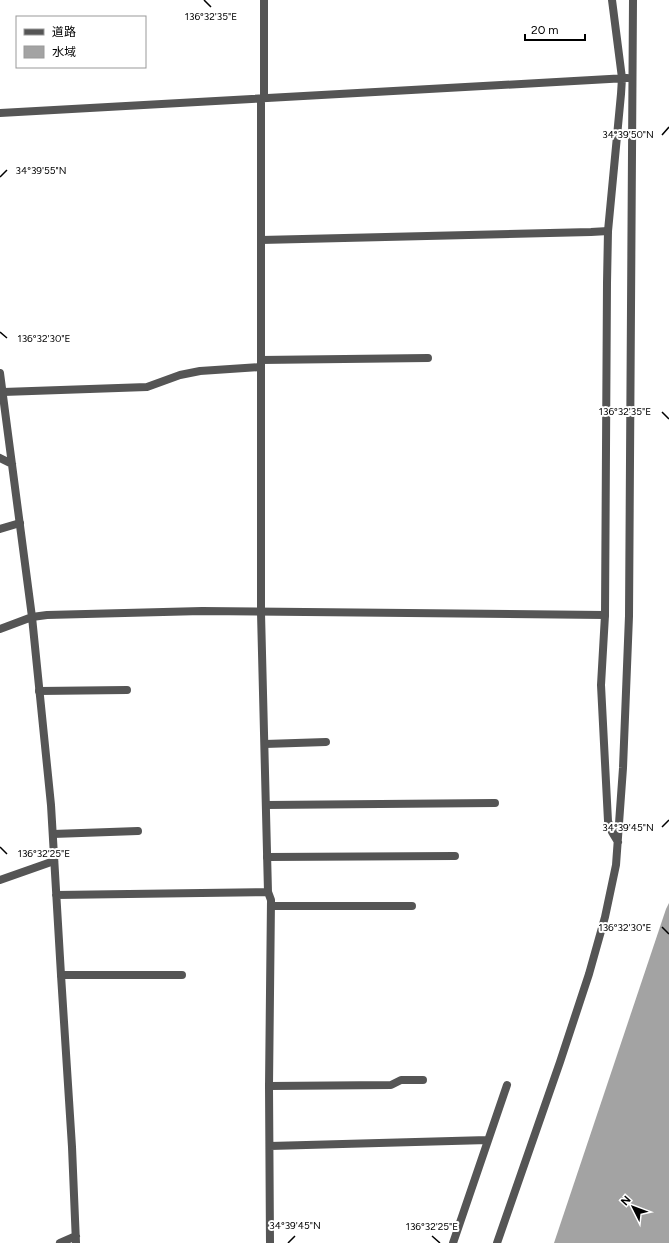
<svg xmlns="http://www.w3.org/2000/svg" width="669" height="1243" font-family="Figtree,'Noto Sans JP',sans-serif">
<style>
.water{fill:#a3a3a3}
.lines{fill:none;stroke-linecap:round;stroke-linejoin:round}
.service{stroke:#555;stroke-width:8}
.minor{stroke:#555;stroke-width:8}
.ticks{fill:none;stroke:#000;stroke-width:1.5}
.ticks-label{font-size:10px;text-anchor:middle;fill:#000;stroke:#fff;stroke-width:4;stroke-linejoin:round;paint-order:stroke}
</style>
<rect width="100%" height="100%" fill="#fff"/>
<path class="water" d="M 669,903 L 669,1243 L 554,1243 L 666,909 Z"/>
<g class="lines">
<path class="service" d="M 261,240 L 591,232 L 608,231
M 261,360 L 428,358
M 3,392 L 147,387 L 180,375 L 200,371 L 261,367
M 0,529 L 20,523
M 32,617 L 47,615 L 202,611 L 605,615
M 39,691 L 127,690
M 265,744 L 326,742
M 266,805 L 495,803
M 53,834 L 138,831
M 267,857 L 455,856
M 0,880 L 54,861
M 61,975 L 182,975
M 269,1086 L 391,1085 L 401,1080 L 423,1080"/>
<path class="minor" d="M 264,0 L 264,98
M 612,0 L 622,78 L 621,94 L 608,231 L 607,283 L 605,615 L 601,685 L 608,821 L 612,832 L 618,842
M 261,99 L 261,613 L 268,892 L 271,900 L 269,1086 L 270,1243
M 0,113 L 627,78
M 0,373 L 32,617 L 51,805 L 61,975 L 72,1147 L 76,1243
M 0,458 L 12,464
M 0,629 L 32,617
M 56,895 L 268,892
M 271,906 L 412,906
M 270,1146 L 488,1140
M 60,1243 L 76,1236
M 453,1243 L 507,1085
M 497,1243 L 560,1062 L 589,974 L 605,917 L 616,865 L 623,768 L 629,616 L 633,0"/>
</g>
<path class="ticks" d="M 204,0 L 211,7M 662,135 L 669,127M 0,177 L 7,170M 0,332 L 7,338M 662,412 L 669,419M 662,827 L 669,820M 0,847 L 7,854M 662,927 L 669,934M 432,1236 L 440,1243M 288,1243 L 295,1236"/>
<g class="ticks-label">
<text x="211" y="20">136°32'35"E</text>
<text x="628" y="138">34°39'50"N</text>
<text x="41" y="174">34°39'55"N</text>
<text x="44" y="342">136°32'30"E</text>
<text x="625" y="415">136°32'35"E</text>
<text x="628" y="831">34°39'45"N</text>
<text x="44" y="857">136°32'25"E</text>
<text x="625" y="931">136°32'30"E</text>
<text x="295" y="1229">34°39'45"N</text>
<text x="432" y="1230">136°32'25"E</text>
</g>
<rect x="16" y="16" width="130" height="52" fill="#ffffff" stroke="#999999"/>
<rect x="24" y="29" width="20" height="6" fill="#555555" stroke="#999999"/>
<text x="52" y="36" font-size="12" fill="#000000">道路</text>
<rect x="24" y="46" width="20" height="12" fill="#a3a3a3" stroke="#999999"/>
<text x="52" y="56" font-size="12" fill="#000000">水域</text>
<g transform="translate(633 1207) rotate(312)" stroke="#ffffff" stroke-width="3" paint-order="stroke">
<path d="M0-3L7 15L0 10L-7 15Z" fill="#000000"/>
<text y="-6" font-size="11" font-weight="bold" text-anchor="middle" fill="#000000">N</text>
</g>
<path d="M525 34v6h60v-6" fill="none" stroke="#000000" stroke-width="2"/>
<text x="531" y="34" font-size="12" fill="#000000" stroke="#ffffff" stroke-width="3" paint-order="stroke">20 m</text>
</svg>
